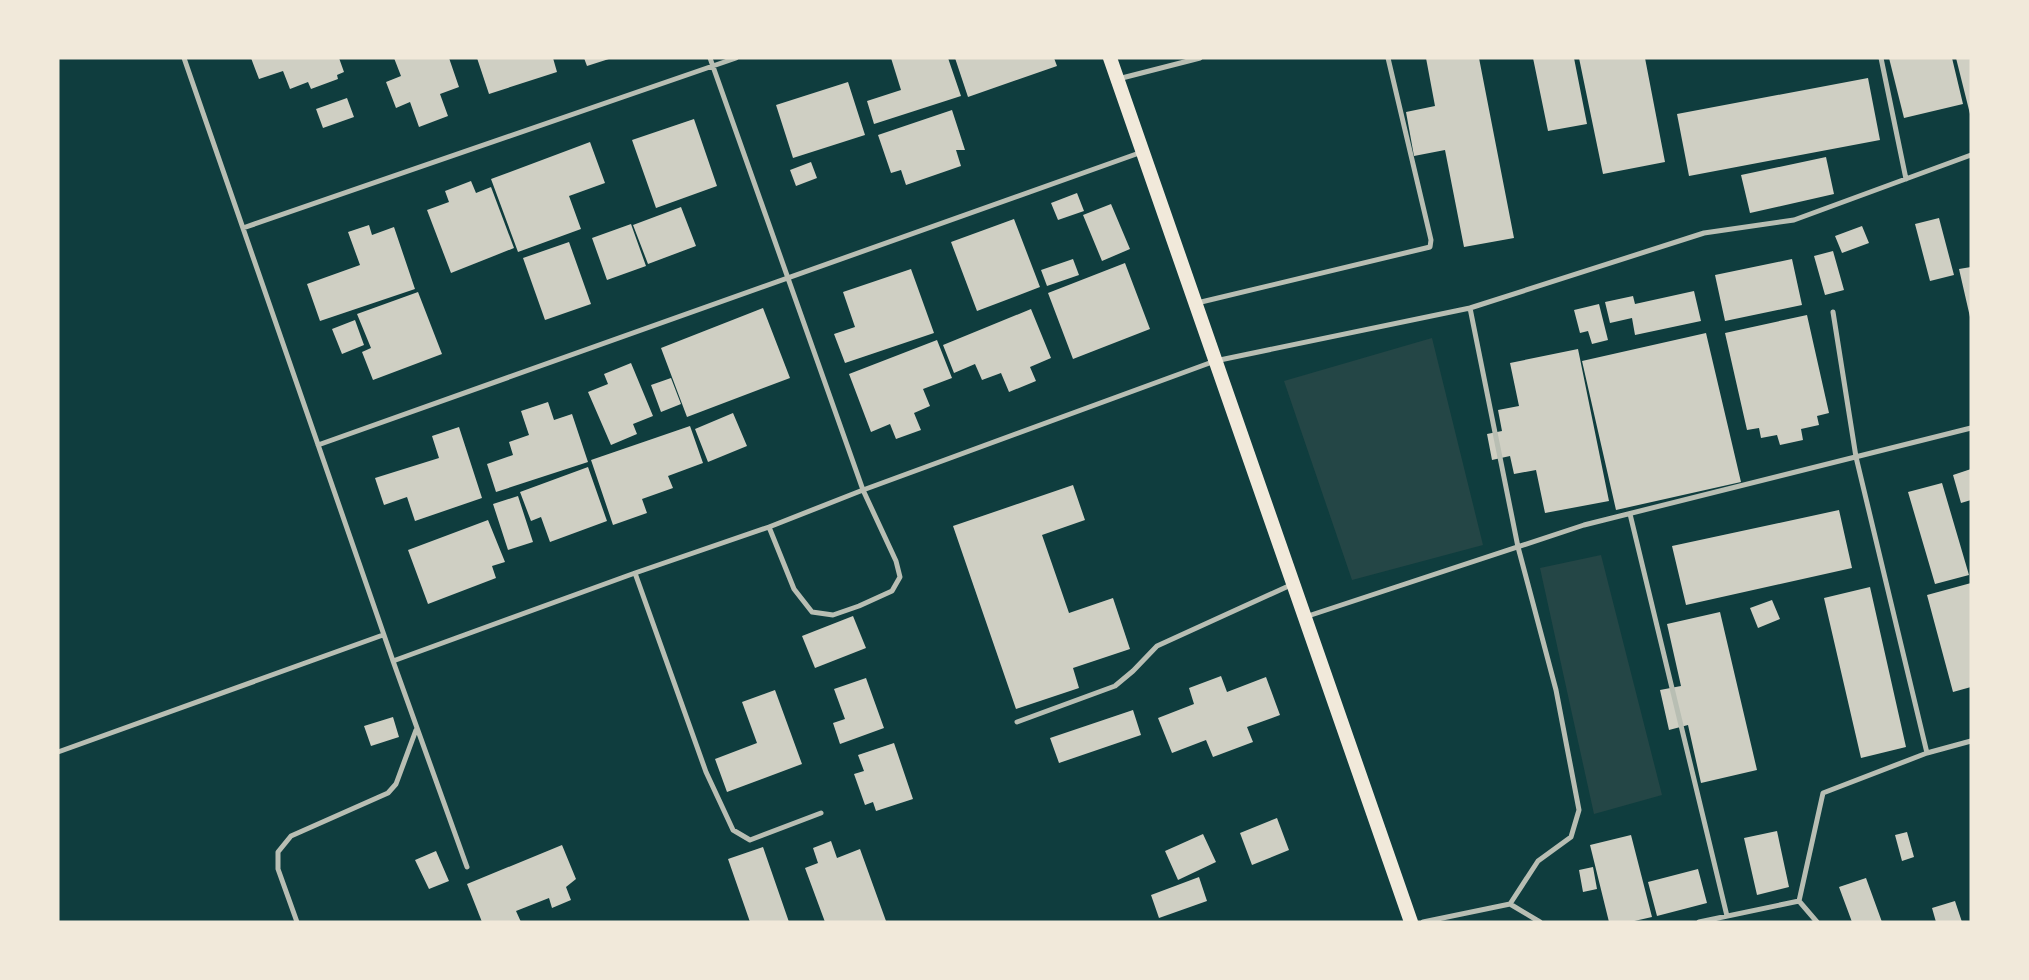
<svg xmlns="http://www.w3.org/2000/svg" width="2029" height="980" font-family="'Open Sans',sans-serif">
<style>
.green{fill:#244646}
.building{fill:#cfcfc3}
.lines{fill:none;stroke-linecap:round;stroke-linejoin:round}
.service{stroke:#b8beb3;stroke-width:5}
.secondary{stroke:#f1e9da;stroke-width:14}
</style>
<rect width="100%" height="100%" fill="#0f3d3e"/>
<path class="green" d="M 1432,338 L 1483,545 L 1352,580 L 1284,381 Z
M 1601,555 L 1662,795 L 1594,814 L 1540,568 Z"/>
<path class="building" d="M 251,58 L 339,58 L 344,72 L 337,75 L 338,79 L 311,89 L 308,82 L 290,89 L 283,71 L 259,79 Z
M 394,58 L 449,58 L 459,87 L 440,94 L 448,116 L 419,127 L 410,102 L 396,108 L 386,82 L 401,76 Z
M 477,58 L 553,58 L 557,72 L 489,94 Z
M 584,58 L 612,58 L 587,66 Z
M 891,58 L 948,58 L 961,96 L 874,124 L 867,101 L 901,90 Z
M 955,58 L 1054,58 L 1057,66 L 968,97 Z
M 1426,58 L 1479,58 L 1514,238 L 1464,247 L 1445,150 L 1414,156 L 1406,112 L 1435,106 Z
M 1533,58 L 1574,58 L 1587,124 L 1548,131 Z
M 1579,58 L 1645,58 L 1665,162 L 1603,174 Z
M 1889,58 L 1952,58 L 1963,104 L 1904,118 Z
M 1956,58 L 1971,58 L 1971,114 L 1970,114 Z
M 1868,78 L 1880,140 L 1689,176 L 1677,114 Z
M 848,82 L 865,135 L 793,158 L 776,105 Z
M 347,98 L 354,117 L 323,128 L 316,109 Z
M 952,110 L 965,150 L 956,150 L 961,166 L 906,185 L 901,170 L 891,173 L 878,135 Z
M 694,119 L 717,186 L 656,208 L 632,140 Z
M 590,142 L 605,183 L 569,196 L 581,229 L 518,252 L 491,179 Z
M 1826,157 L 1834,194 L 1750,213 L 1741,175 Z
M 811,162 L 817,178 L 796,186 L 790,170 Z
M 471,181 L 476,193 L 491,187 L 514,248 L 451,273 L 427,210 L 449,202 L 445,191 Z
M 1077,193 L 1084,211 L 1058,220 L 1051,203 Z
M 1111,204 L 1130,249 L 1102,261 L 1083,215 Z
M 681,207 L 696,246 L 648,264 L 633,225 Z
M 1939,218 L 1954,275 L 1930,281 L 1915,224 Z
M 1014,219 L 1040,287 L 977,311 L 951,242 Z
M 631,224 L 646,266 L 607,280 L 592,238 Z
M 369,225 L 372,235 L 394,227 L 415,289 L 320,321 L 307,284 L 360,265 L 348,232 Z
M 1862,226 L 1869,243 L 1842,253 L 1835,236 Z
M 569,242 L 591,304 L 545,320 L 523,258 Z
M 1833,251 L 1844,290 L 1825,295 L 1814,256 Z
M 1073,259 L 1079,275 L 1047,286 L 1041,270 Z
M 1792,259 L 1802,305 L 1725,321 L 1715,275 Z
M 1125,263 L 1150,329 L 1073,359 L 1048,293 Z
M 1971,267 L 1971,317 L 1970,317 L 1959,269 Z
M 911,269 L 934,333 L 845,363 L 834,334 L 855,327 L 843,292 Z
M 1694,291 L 1701,321 L 1635,335 L 1632,318 L 1610,323 L 1605,302 L 1633,296 L 1635,304 Z
M 418,292 L 442,354 L 373,380 L 362,352 L 371,348 L 357,314 Z
M 1599,304 L 1608,340 L 1592,344 L 1588,331 L 1580,333 L 1574,310 Z
M 763,308 L 790,378 L 687,417 L 661,348 Z
M 1031,309 L 1051,358 L 1030,367 L 1036,381 L 1009,392 L 1001,373 L 982,380 L 975,364 L 954,373 L 943,345 Z
M 1807,315 L 1829,413 L 1817,416 L 1819,425 L 1801,429 L 1803,440 L 1780,445 L 1777,435 L 1761,438 L 1759,428 L 1747,430 L 1725,333 Z
M 355,320 L 364,345 L 342,354 L 332,329 Z
M 1706,333 L 1741,482 L 1616,510 L 1582,361 Z
M 937,340 L 952,378 L 923,389 L 930,406 L 914,413 L 921,430 L 896,439 L 890,424 L 871,432 L 849,374 Z
M 1578,349 L 1609,501 L 1545,513 L 1536,470 L 1514,474 L 1510,456 L 1492,460 L 1487,434 L 1502,431 L 1498,410 L 1519,406 L 1510,363 Z
M 631,363 L 653,416 L 633,424 L 637,434 L 611,445 L 588,392 L 608,384 L 604,374 Z
M 671,378 L 681,404 L 661,412 L 651,385 Z
M 548,402 L 554,420 L 572,414 L 588,462 L 496,492 L 487,464 L 513,455 L 509,442 L 529,435 L 521,411 Z
M 733,413 L 747,446 L 708,462 L 695,429 Z
M 690,426 L 703,463 L 668,476 L 673,488 L 642,499 L 647,513 L 613,525 L 591,460 Z
M 459,427 L 482,498 L 415,521 L 407,497 L 384,505 L 375,478 L 439,458 L 432,436 Z
M 588,467 L 607,521 L 550,542 L 541,517 L 531,521 L 520,492 Z
M 1971,469 L 1971,500 L 1961,503 L 1953,475 Z
M 1942,483 L 1969,575 L 1935,584 L 1908,492 Z
M 1073,485 L 1085,520 L 1042,535 L 1069,613 L 1113,598 L 1130,649 L 1073,668 L 1079,688 L 1016,709 L 953,526 Z
M 518,496 L 533,542 L 508,550 L 493,504 Z
M 1839,510 L 1852,568 L 1686,605 L 1672,546 Z
M 488,520 L 505,562 L 492,566 L 496,578 L 428,604 L 408,550 Z
M 1971,583 L 1971,687 L 1953,692 L 1927,595 Z
M 1870,587 L 1906,747 L 1861,758 L 1824,598 Z
M 1772,600 L 1780,619 L 1758,628 L 1750,608 Z
M 1720,612 L 1757,770 L 1701,783 L 1688,725 L 1669,730 L 1660,690 L 1681,686 L 1667,624 Z
M 853,616 L 866,648 L 815,668 L 802,636 Z
M 1221,676 L 1227,692 L 1266,677 L 1280,715 L 1247,727 L 1253,742 L 1213,757 L 1206,740 L 1172,753 L 1158,718 L 1194,704 L 1189,688 Z
M 866,678 L 884,728 L 840,744 L 833,723 L 845,719 L 834,689 Z
M 775,690 L 802,764 L 727,792 L 715,759 L 757,743 L 742,702 Z
M 1133,710 L 1141,735 L 1059,763 L 1050,738 Z
M 393,717 L 399,737 L 371,746 L 364,726 Z
M 894,743 L 913,799 L 876,811 L 873,802 L 865,805 L 854,774 L 864,771 L 858,755 Z
M 1277,818 L 1289,850 L 1252,865 L 1240,833 Z
M 1777,831 L 1789,887 L 1757,895 L 1744,838 Z
M 1907,832 L 1914,857 L 1902,861 L 1895,835 Z
M 1203,834 L 1216,862 L 1178,880 L 1165,851 Z
M 1631,835 L 1652,917 L 1630,922 L 1609,922 L 1590,845 Z
M 831,841 L 837,858 L 860,849 L 886,921 L 825,922 L 805,868 L 818,863 L 813,848 Z
M 562,845 L 576,879 L 566,887 L 571,900 L 552,908 L 549,898 L 516,911 L 521,922 L 482,922 L 467,884 Z
M 763,847 L 789,922 L 750,922 L 728,859 Z
M 436,851 L 449,881 L 429,889 L 415,860 Z
M 1593,867 L 1597,889 L 1583,892 L 1579,870 Z
M 1698,869 L 1707,903 L 1657,916 L 1648,882 Z
M 1199,877 L 1207,901 L 1159,918 L 1151,895 Z
M 1866,878 L 1882,922 L 1852,922 L 1839,887 Z
M 1955,901 L 1962,922 L 1936,922 L 1932,908 Z"/>
<g class="lines">
<path class="service" d="M 184,58 L 393,661 L 467,867
M 710,58 L 863,490 L 896,561 L 900,577 L 892,591 L 859,606 L 833,615 L 812,612 L 794,589 L 769,527
M 1881,58 L 1906,179
M 1118,79 L 1200,58
M 243,228 L 736,58
M 1197,303 L 1430,247 L 1431,240 L 1388,58
M 1470,308 L 1518,547 L 1556,690 L 1579,810 L 1571,837 L 1538,861 L 1510,904
M 1833,312 L 1856,457 L 1927,753
M 318,445 L 1142,152
M 1630,514 L 1727,916
M 635,573 L 706,772 L 733,830 L 750,840 L 821,813
M 1305,617 L 1584,525 L 1971,428
M 393,661 L 635,573 L 769,527 L 863,490 L 1215,361 L 1470,308 L 1704,233 L 1794,220 L 1971,155
M 1017,722 L 1115,686 L 1133,671 L 1157,646 L 1293,584
M 58,752 L 383,635
M 1799,901 L 1823,793 L 1927,753 L 1971,741
M 297,922 L 278,869 L 278,852 L 291,836 L 388,793 L 396,784 L 416,730
M 1423,922 L 1510,904 L 1540,922
M 1699,922 L 1799,901 L 1817,922"/>
<path class="secondary" d="M 1110,58 L 1411,922"/>
</g>
<rect width="2029" height="980" fill="none" stroke="#f1e9da" stroke-width="119"/>
</svg>
